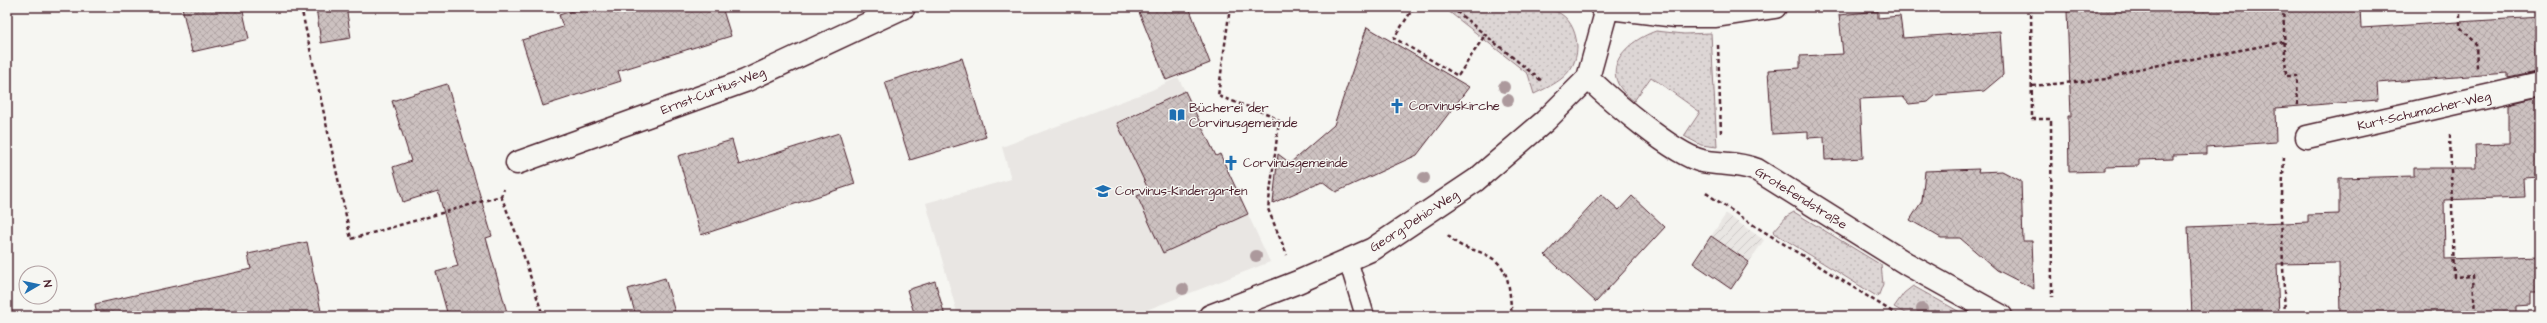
<svg xmlns="http://www.w3.org/2000/svg" width="2547" height="323" font-family="'Architects Daughter',sans-serif">
<style>
.built{fill:#e9e6e3}
.industrial{fill:url(#industrial-furrows)}
.grass{fill:url(#grass-dots);stroke:#947a80}
.building{fill:url(#building-cross-hatch);stroke:#4a1f2b}
.lines{fill:none;stroke-linecap:round;stroke-linejoin:round}
.service-casing{stroke:#4a1f2b;stroke-width:21}
.minor-casing{stroke:#4a1f2b;stroke-width:25}
.path{stroke:#4a1f2b;stroke-width:2.5;stroke-dasharray:4 3;stroke-linecap:butt}
.service{stroke:#f6f6f2;stroke-width:18}
.minor{stroke:#f6f6f2;stroke-width:22}
.tree{fill:#ac999c}
.labels{text-anchor:middle;dominant-baseline:central;stroke-width:3;stroke-linejoin:round;paint-order:stroke}
.street-label{font-size:13px;fill:#4a1f2b;stroke:#f6f6f2}
.poi-label{font-size:13px;fill:#4a1f2b;stroke:#f6f6f2;text-anchor:start}
</style>
<defs>
<pattern id="industrial-furrows" width="10" height="10" patternUnits="userSpaceOnUse"><rect width="10" height="10" fill="#e9e6e3"/><path d="M-1 1l2-2M0 10L10 0M9 11l2-2" fill="none" stroke="#c9c5c3"/></pattern>
<pattern id="grass-dots" width="8" height="8" patternUnits="userSpaceOnUse"><rect width="8" height="8" fill="#ddd6d5"/><path d="M2 2h.1M6 6h.1" fill="none" stroke="#bfb7b7" stroke-width="1.8" stroke-linecap="round"/></pattern>
<pattern id="building-cross-hatch" width="8" height="8" patternUnits="userSpaceOnUse"><rect width="8" height="8" fill="#ccc1c0"/><path d="M0 0l8 8M0 8l8-8" fill="none" stroke="#b1a5a5"/></pattern>
</defs>
<rect width="100%" height="100%" fill="#f6f6f2"/>
<filter id="ink" filterUnits="userSpaceOnUse"><feTurbulence type="fractalNoise" baseFrequency=".025" numOctaves="2"/><feDisplacementMap in="SourceGraphic" scale="8" xChannelSelector="R" yChannelSelector="G"/><feConvolveMatrix kernelMatrix="1 2 1 2 8 2 1 2 1" color-interpolation-filters="sRGB"/></filter>
<g filter="url(#ink)">
<path class="built" d="M 1178,77 L 1185,91 L 1201,163 L 1220,154 L 1270,262 L 1131,316 L 958,316 L 926,203 L 1011,179 L 1002,147 L 1152,90 Z"/>
<path class="industrial" d="M 1726,214 L 1764,240 L 1731,289 L 1693,263 Z"/>
<path class="grass" d="M 1443,7 C 1469,7 1542,1 1561,14 C 1572,21 1577,36 1577,48 C 1576,75 1555,84 1534,94 L 1528,74 Z
M 1656,31 L 1684,34 L 1711,33 L 1717,147 L 1701,145 L 1684,136 L 1700,112 L 1651,77 L 1634,101 C 1596,74 1622,43 1656,31 Z
M 1794,212 L 1881,265 L 1883,284 L 1878,297 L 1773,232 L 1787,216 Z
M 1913,286 L 1967,316 L 1910,316 L 1894,307 L 1904,293 Z"/>
<path class="building" d="M 182,7 L 242,7 L 249,39 L 192,52 Z
M 316,7 L 346,7 L 351,38 L 321,43 Z
M 585,7 L 722,7 L 731,36 L 618,71 L 621,81 L 543,106 L 522,40 L 563,27 L 559,15 Z
M 1137,7 L 1189,7 L 1210,63 L 1166,80 Z
M 2073,7 L 2360,7 L 2361,28 L 2540,17 L 2540,48 L 2535,48 L 2537,72 L 2508,78 L 2508,73 L 2377,83 L 2378,100 L 2275,108 L 2276,142 L 2206,147 L 2206,154 L 2173,155 L 2173,159 L 2139,160 L 2139,166 L 2105,167 L 2105,171 L 2069,172 L 2068,116 L 2071,116 L 2067,11 L 2073,11 Z
M 1878,11 L 1878,18 L 1900,16 L 1903,38 L 2000,31 L 2003,75 L 1984,91 L 1936,95 L 1928,102 L 1909,104 L 1903,97 L 1860,99 L 1863,158 L 1825,160 L 1824,137 L 1808,138 L 1808,132 L 1772,134 L 1768,70 L 1800,68 L 1800,56 L 1843,54 L 1839,15 Z
M 1367,27 L 1469,87 L 1417,155 L 1336,192 L 1322,181 L 1273,203 L 1278,154 L 1290,163 L 1334,125 Z
M 962,58 L 986,137 L 910,160 L 885,82 Z
M 447,84 L 492,236 L 486,238 L 508,316 L 448,316 L 436,272 L 458,266 L 438,191 L 403,202 L 393,167 L 411,161 L 392,101 Z
M 1185,91 L 1216,156 L 1220,154 L 1248,214 L 1163,253 L 1137,196 L 1149,191 L 1117,123 Z
M 2538,97 L 2540,177 L 2523,178 L 2524,197 L 2444,200 L 2445,259 L 2540,256 L 2540,293 L 2531,293 L 2531,305 L 2517,306 L 2517,316 L 2340,316 L 2339,263 L 2277,264 L 2279,316 L 2192,316 L 2188,227 L 2308,222 L 2308,215 L 2339,214 L 2339,178 L 2414,176 L 2414,168 L 2476,168 L 2475,145 L 2509,144 L 2509,104 Z
M 839,133 L 855,184 L 701,235 L 678,156 L 732,140 L 739,165 Z
M 1979,169 L 1978,172 L 2002,171 L 2021,181 L 2023,241 L 2032,241 L 2034,289 L 1997,270 L 1960,238 L 1941,238 L 1910,220 L 1922,201 L 1925,171 Z
M 1601,194 L 1619,210 L 1632,196 L 1665,227 L 1596,302 L 1545,255 Z
M 1711,236 L 1749,262 L 1731,289 L 1693,263 Z
M 307,242 L 322,316 L 97,316 L 95,304 L 251,269 L 248,254 Z
M 665,278 L 676,316 L 636,316 L 628,289 Z
M 935,281 L 945,316 L 915,316 L 907,290 Z"/>
<g class="lines">
<defs>
<path id="service" d="M 1348,260 L 1365,316"/>
<path id="minor" d="M 1601,7 L 1676,16 L 1716,16 L 1775,7
M 1588,78 C 1611,100 1673,154 1702,161 C 1722,165 1736,162 1757,170 L 1907,264 L 2001,316
M 2307,137 L 2540,84
M 517,163 L 745,81 L 904,7
M 1210,316 L 1298,282 L 1373,249 L 1476,180 L 1545,121 L 1588,78 L 1607,9"/>
</defs>
<use href="#service" class="service-casing"/>
<use href="#minor" class="minor-casing"/>
<path class="path" d="M 301,7 L 351,239 L 501,196 L 504,189
M 1230,7 L 1218,96 L 1268,114 L 1279,121 L 1268,209 L 1287,255
M 1414,7 L 1394,38 L 1458,76 L 1485,35
M 1451,7 L 1543,82
M 2031,7 L 2032,119 L 2051,119 L 2052,297
M 2283,7 L 2286,76 L 2297,76 L 2298,108
M 2460,7 L 2460,27 L 2476,43 L 2477,68
M 1718,45 L 1721,133
M 2032,86 L 2107,79 L 2133,70 L 2284,42
M 2450,134 L 2454,277 L 2473,276 L 2475,316
M 2284,157 L 2281,214 L 2285,316
M 1706,193 L 1747,221 L 1899,316
M 501,196 L 518,238 L 543,316
M 1448,235 C 1454,243 1464,248 1474,250 C 1512,262 1508,282 1512,316"/>
<use href="#service" class="service"/>
<use href="#minor" class="minor"/>
</g>
<g class="tree">
<circle cx="1504" cy="87" r="6"/>
<circle cx="1508" cy="100" r="6"/>
<circle cx="1424" cy="178" r="6"/>
<circle cx="1256" cy="256" r="6"/>
<circle cx="1183" cy="289" r="6"/>
<circle cx="1922" cy="309" r="6"/>
</g>
</g>
<defs>
<symbol id="church-bare" viewBox="-9 -9 18 18"><path d="M-1.2-6h2.4v3.5h3.3v2.4h-3.3V6h-2.4V-.1h-3.3v-2.4h3.3Z" fill="#1f6fb2" stroke="#f6f6f2" stroke-width="2.5" paint-order="stroke"/></symbol>
<symbol id="library-bare" viewBox="-9 -9 18 18"><path d="M-6-4Q-3-5.5-.7-3.5V5Q-3 3-6 4ZM6-4Q3-5.5 .7-3.5V5Q3 3 6 4Z" fill="#1f6fb2" stroke="#f6f6f2" stroke-width="2.5" paint-order="stroke"/></symbol>
<symbol id="school-bare" viewBox="-9 -9 18 18"><path d="M0-5L7-2L0 1L-7-2ZM-4 1L0 2.5L4 1V4Q0 6-4 4Z" fill="#1f6fb2" stroke="#f6f6f2" stroke-width="2.5" paint-order="stroke"/></symbol>
</defs>
<g fill-rule="evenodd">
<use href="#church-bare" x="1386" y="95" width="22" height="22"/>
<use href="#library-bare" x="1166" y="104" width="22" height="22"/>
<use href="#church-bare" x="1220" y="152" width="22" height="22"/>
<use href="#school-bare" x="1092" y="180" width="22" height="22"/>
</g>
<g class="labels">
<g class="street-label">
<text transform="translate(713 91) rotate(-21)">Ernst-Curtius-Weg</text>
<text transform="translate(2424 111) rotate(-13)">Kurt-Schumacher-Weg</text>
<text transform="translate(1801 198) rotate(32)">Grotefendstraße</text>
<text transform="translate(1414 221) rotate(-33)">Georg-Dehio-Weg</text>
</g>
<g class="poi-label">
<text x="1409" y="106">Corvinuskirche</text>
<text x="1189" y="108">Bücherei der<tspan x="1189" dy="15">Corvinusgemeimde</tspan></text>
<text x="1243" y="163">Corvinusgemeinde</text>
<text x="1115" y="191">Corvinus-Kindergarten</text>
</g>
</g>
<rect width="2547" height="323" fill="none" stroke="#f6f6f2" stroke-width="24"/>
<rect x="12" y="12" width="2523" height="299" fill="none" stroke="#4a1f2b" stroke-width="1.5" filter="url(#ink)"/>
<g transform="translate(38 285) rotate(81)"><circle r="19" fill="#f6f6f2" stroke="#b1a0a2"/>
<path d="M0-3L7 15L0 10L-7 15Z" fill="#1f6fb2"/>
<text y="-6" font-size="11" font-weight="bold" text-anchor="middle" fill="#4a1f2b">N</text>
</g>
</svg>
